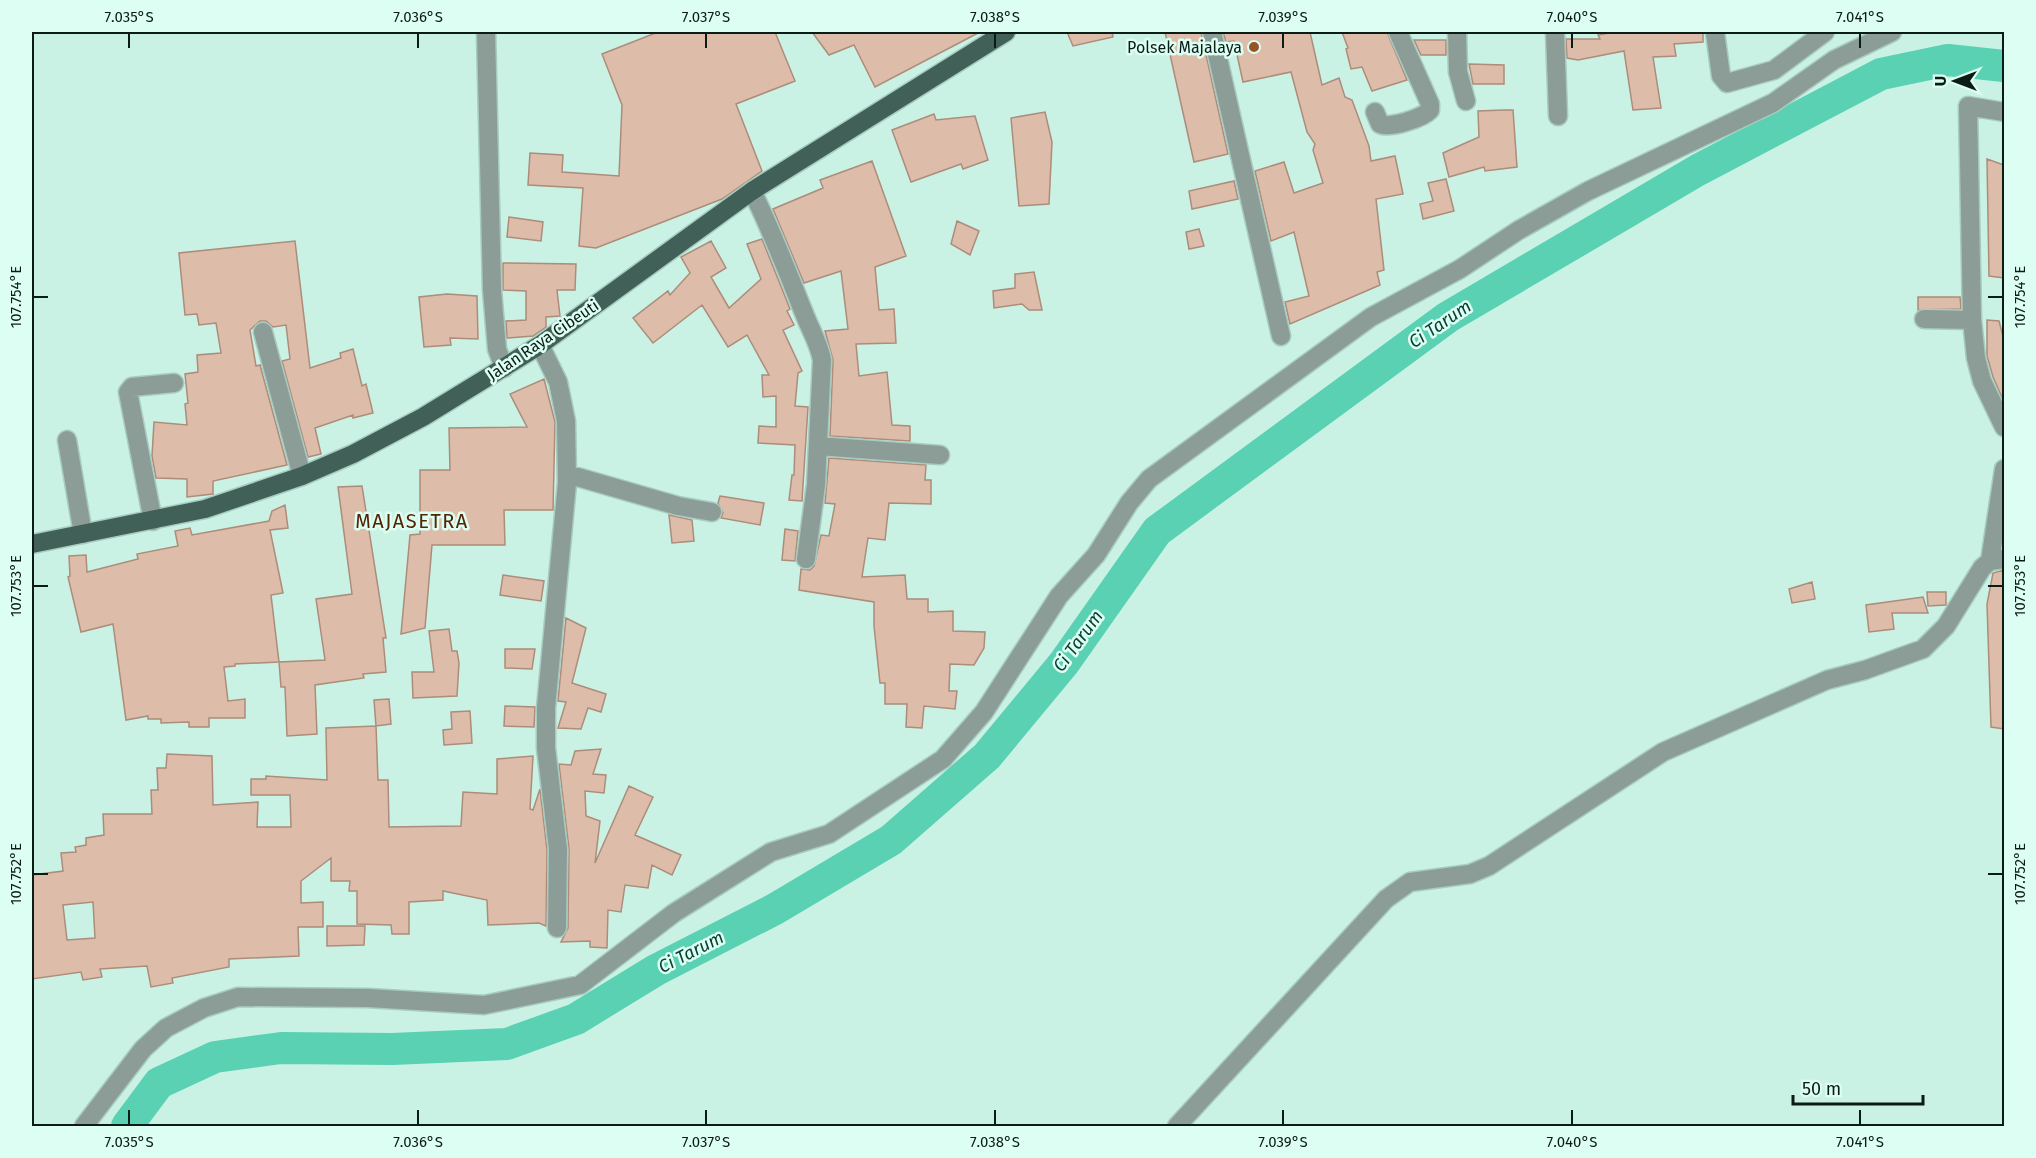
<svg xmlns="http://www.w3.org/2000/svg" width="2036" height="1158" font-family="'Fira Sans',sans-serif">
<style>
.lines{fill:none;stroke-linecap:round;stroke-linejoin:round}
.river{stroke:#59d1b2;stroke-width:32}
.building{fill:#debcaa;stroke:#ac8c7a;stroke-width:1.5;fill-rule:evenodd}
.minor-casing{stroke:#a7cbc0;stroke-width:21}
.major-casing{stroke:#a7cbc0;stroke-width:21}
.minor{stroke:#8c9d98;stroke-width:18}
.major{stroke:#416057;stroke-width:18}
.ticks{fill:none;stroke:#0b1b16;stroke-width:2}
.poi-dot{fill:#985427;stroke:#ddfef2;stroke-width:2}
.labels{text-anchor:middle;dominant-baseline:central;stroke-width:5;stroke-linejoin:round;paint-order:stroke}
.poi-label{font-size:16px;fill:#0b1b16;stroke:#ddfef2;text-anchor:end}
.street-label{font-size:16px;fill:#0b1b16;stroke:#ddfef2}
.water-label{font-size:18px;font-style:italic;fill:#094034;stroke:#ddfef2}
.quarter-label{font-size:20px;letter-spacing:1.5px;fill:#512402;stroke:#ddfef2}
.neatline{fill:none;stroke:#0b1b16;stroke-width:2}
.ticks-label{font-size:15px;text-anchor:middle;fill:#0b1b16}
</style>
<rect width="100%" height="100%" fill="#c9f2e5"/>
<g class="lines">
<path class="river" d="M 127,1126 L 159,1083 L 215,1057 L 281,1048 L 392,1049 L 507,1044 L 576,1019 L 656,970 L 775,909 L 891,840 L 987,756 L 1064,663 L 1157,531 L 1448,317 L 1698,170 L 1881,74 L 1948,60 L 2004,66"/>
</g>
<path class="building" d="M 658,32 L 775,32 L 795,81 L 736,104 L 762,171 L 722,199 L 596,248 L 579,246 L 583,188 L 528,185 L 530,153 L 563,155 L 562,172 L 619,176 L 622,105 L 602,54 Z
M 812,32 L 980,32 L 875,87 L 854,45 L 829,55 Z
M 1067,32 L 1112,32 L 1113,37 L 1073,46 Z
M 1165,32 L 1201,32 L 1228,154 L 1194,162 Z
M 1223,32 L 1310,32 L 1322,85 L 1339,78 L 1345,97 L 1352,100 L 1369,146 L 1371,161 L 1395,156 L 1403,194 L 1376,199 L 1384,270 L 1377,272 L 1380,285 L 1290,324 L 1285,302 L 1309,296 L 1294,232 L 1271,241 L 1255,171 L 1284,162 L 1294,193 L 1323,183 L 1313,150 L 1315,144 L 1307,132 L 1291,72 L 1243,82 L 1234,41 L 1226,42 Z
M 1342,32 L 1387,32 L 1407,80 L 1372,91 L 1362,67 L 1351,69 L 1346,49 L 1348,48 Z
M 1614,32 L 1703,32 L 1703,42 L 1674,44 L 1676,56 L 1653,57 L 1661,108 L 1633,110 L 1624,51 L 1578,60 L 1567,58 L 1566,39 L 1600,39 L 1598,35 Z
M 1414,40 L 1446,40 L 1446,55 L 1421,55 Z
M 1469,64 L 1504,65 L 1504,84 L 1473,84 Z
M 1504,110 L 1513,110 L 1517,167 L 1485,171 L 1484,167 L 1449,177 L 1443,153 L 1479,137 L 1478,111 Z
M 1045,112 L 1052,142 L 1049,204 L 1019,206 L 1011,118 Z
M 934,114 L 936,120 L 975,116 L 988,160 L 963,169 L 961,164 L 911,182 L 892,130 Z
M 1987,159 L 2004,165 L 2004,278 L 1989,276 Z
M 872,161 L 906,256 L 875,267 L 879,310 L 894,309 L 896,343 L 856,344 L 859,376 L 887,372 L 892,425 L 910,426 L 910,441 L 830,436 L 833,360 L 825,331 L 848,329 L 841,271 L 804,283 L 773,209 L 823,188 L 820,180 Z
M 1446,179 L 1454,211 L 1423,219 L 1420,204 L 1433,201 L 1428,183 Z
M 1234,181 L 1238,199 L 1192,209 L 1189,191 Z
M 509,217 L 543,222 L 541,241 L 507,237 Z
M 957,221 L 979,231 L 970,255 L 951,244 Z
M 1199,229 L 1204,246 L 1189,249 L 1186,232 Z
M 762,239 L 790,309 L 787,311 L 794,325 L 783,330 L 802,371 L 798,373 L 795,406 L 808,407 L 802,501 L 789,500 L 792,475 L 794,475 L 795,445 L 758,443 L 759,426 L 776,427 L 776,396 L 763,397 L 762,375 L 769,375 L 747,335 L 728,347 L 702,305 L 653,343 L 633,318 L 668,291 L 670,295 L 690,273 L 681,257 L 711,241 L 726,268 L 711,277 L 729,308 L 761,279 L 747,244 Z
M 295,241 L 310,368 L 341,358 L 340,353 L 353,349 L 362,386 L 366,384 L 373,413 L 353,418 L 353,415 L 315,428 L 321,454 L 308,457 L 282,361 L 290,359 L 286,325 L 273,327 L 266,321 L 260,321 L 250,330 L 256,366 L 260,365 L 287,465 L 213,481 L 213,494 L 187,497 L 187,479 L 156,478 L 152,456 L 154,422 L 187,425 L 185,404 L 188,403 L 185,374 L 198,372 L 197,355 L 221,353 L 216,323 L 199,325 L 197,314 L 185,315 L 179,253 Z
M 503,263 L 576,264 L 575,290 L 557,290 L 560,316 L 546,317 L 546,327 L 533,336 L 507,338 L 506,321 L 526,320 L 526,291 L 503,290 Z
M 1034,272 L 1042,310 L 1029,310 L 1022,304 L 994,308 L 993,291 L 1015,288 L 1015,274 Z
M 447,294 L 477,296 L 478,339 L 450,338 L 451,345 L 424,347 L 419,297 Z
M 1918,297 L 1960,297 L 1961,309 L 1918,310 Z
M 1987,320 L 1999,321 L 2004,340 L 2004,402 L 1993,377 L 1987,356 Z
M 544,379 L 555,422 L 553,510 L 504,510 L 505,545 L 432,545 L 425,628 L 401,634 L 410,535 L 420,534 L 420,470 L 450,470 L 449,428 L 527,427 L 510,394 Z
M 829,458 L 926,465 L 925,480 L 931,480 L 931,504 L 889,503 L 885,540 L 868,538 L 862,577 L 905,575 L 907,599 L 928,599 L 928,612 L 953,611 L 953,631 L 985,632 L 984,648 L 974,665 L 950,664 L 949,691 L 957,691 L 955,709 L 924,706 L 922,728 L 906,727 L 907,704 L 885,704 L 885,683 L 880,683 L 874,626 L 874,602 L 799,590 L 801,569 L 810,570 L 814,566 L 821,535 L 829,536 L 835,504 L 825,503 Z
M 362,486 L 386,638 L 383,638 L 386,672 L 363,674 L 364,678 L 315,685 L 317,734 L 287,736 L 285,687 L 281,687 L 279,662 L 325,660 L 316,599 L 352,594 L 338,487 Z
M 720,496 L 764,503 L 760,525 L 721,518 L 723,513 L 718,503 Z
M 285,505 L 288,528 L 270,530 L 283,593 L 271,595 L 279,662 L 235,664 L 235,666 L 224,667 L 228,701 L 245,699 L 245,718 L 209,718 L 209,727 L 189,727 L 189,722 L 161,723 L 161,719 L 148,719 L 148,716 L 126,720 L 113,624 L 81,632 L 68,577 L 70,576 L 69,556 L 86,555 L 87,572 L 138,559 L 137,554 L 178,546 L 175,531 L 190,528 L 192,535 L 269,521 L 272,511 Z
M 669,515 L 692,520 L 694,541 L 672,543 Z
M 785,529 L 798,531 L 795,561 L 782,560 Z
M 2004,570 L 2004,729 L 1991,727 L 1987,604 L 1993,573 Z
M 503,575 L 544,581 L 541,601 L 500,595 Z
M 1812,582 L 1815,599 L 1792,603 L 1789,589 Z
M 1927,592 L 1946,592 L 1946,605 L 1928,606 Z
M 1923,597 L 1928,613 L 1892,613 L 1894,629 L 1869,632 L 1866,605 Z
M 566,618 L 586,628 L 572,683 L 606,694 L 601,712 L 588,708 L 581,729 L 558,728 L 566,702 L 558,701 Z
M 449,629 L 452,651 L 457,651 L 459,663 L 457,696 L 413,698 L 412,672 L 434,672 L 429,631 Z
M 505,649 L 535,649 L 532,669 L 505,668 Z
M 389,699 L 391,724 L 376,726 L 374,700 Z
M 505,706 L 535,707 L 534,727 L 504,726 Z
M 470,711 L 472,743 L 444,745 L 443,730 L 452,729 L 451,712 Z
M 376,726 L 378,780 L 388,780 L 389,827 L 461,826 L 463,792 L 497,794 L 497,759 L 533,756 L 530,809 L 533,810 L 540,789 L 547,850 L 546,926 L 539,923 L 488,925 L 487,900 L 443,891 L 443,900 L 409,902 L 409,934 L 392,934 L 391,925 L 357,924 L 357,891 L 349,891 L 350,881 L 331,881 L 331,858 L 301,881 L 301,903 L 323,902 L 323,927 L 298,927 L 299,956 L 229,959 L 229,967 L 172,978 L 173,983 L 151,987 L 147,966 L 100,969 L 102,977 L 83,980 L 81,972 L 32,979 L 32,875 L 63,871 L 61,853 L 76,852 L 75,847 L 86,845 L 86,838 L 104,835 L 103,814 L 152,814 L 151,790 L 158,790 L 157,768 L 166,768 L 167,754 L 212,756 L 213,805 L 258,802 L 257,827 L 291,827 L 290,795 L 251,795 L 251,779 L 266,779 L 266,776 L 327,780 L 326,728 ZM 93,902 L 95,938 L 67,940 L 63,905 Z
M 601,749 L 593,774 L 606,775 L 604,793 L 585,791 L 586,816 L 600,821 L 595,863 L 629,786 L 653,797 L 635,835 L 681,855 L 672,875 L 652,865 L 648,888 L 625,885 L 621,912 L 608,910 L 607,948 L 590,947 L 590,941 L 561,942 L 568,928 L 569,849 L 559,764 L 571,765 L 575,751 Z
M 327,926 L 365,926 L 364,945 L 327,946 Z"/>
<g class="lines">
<defs>
<path id="minor" d="M 486,32 L 492,290 L 497,349 L 504,368
M 1212,32 L 1281,336
M 1457,32 L 1458,72 L 1466,101
M 1555,32 L 1558,116
M 1715,32 L 1721,76 L 1727,83 L 1774,70 L 1825,32
M 1375,112 L 1380,124 C 1389,129 1423,118 1430,110 L 1430,104 L 1398,32
M 2004,112 L 1968,106 L 1972,320 L 1976,358 L 1982,381 L 2004,427
M 752,191 C 772,231 787,271 804,313 C 810,329 819,343 822,360 L 816,485 L 806,559
M 1924,319 L 1972,320
M 263,332 L 302,476
M 540,345 L 558,382 L 566,421 L 567,483 L 546,708 L 546,748 L 558,849 L 557,928
M 67,440 L 83,534
M 818,446 L 940,455
M 567,474 L 678,506 L 712,512
M 153,521 L 128,392 L 132,387 L 174,383
M 1990,561 L 2004,469
M 84,1126 L 143,1049 L 166,1028 L 204,1008 L 238,997 L 368,998 L 484,1005 L 580,985 L 674,913 L 771,852 L 829,834 L 943,759 L 984,712 L 1059,596 L 1096,555 L 1129,503 L 1149,479 L 1371,317 L 1460,269 L 1519,230 L 1588,191 L 1773,103 L 1834,60 L 1892,32
M 1177,1126 L 1386,899 L 1410,882 L 1470,874 L 1489,866 L 1663,752 L 1827,680 L 1865,670 L 1923,649 L 1946,626 L 1982,568 L 1990,561 L 2004,559"/>
<path id="major" d="M 32,544 L 205,509 L 302,476 L 353,454 L 423,417 L 540,345 L 752,191 L 1006,32"/>
</defs>
<use href="#minor" class="minor-casing"/>
<use href="#major" class="major-casing"/>
<use href="#minor" class="minor"/>
<use href="#major" class="major"/>
</g>
<path class="ticks" d="M 129,33 L 129,48M 418,33 L 418,48M 706,33 L 706,48M 995,33 L 995,48M 1283,33 L 1283,48M 1572,33 L 1572,48M 1860,33 L 1860,48M 33,297 L 48,297M 1988,297 L 2003,297M 33,586 L 48,586M 1988,586 L 2003,586M 33,874 L 48,874M 1988,874 L 2003,874M 129,1110 L 129,1125M 418,1110 L 418,1125M 706,1110 L 706,1125M 995,1110 L 995,1125M 1283,1110 L 1283,1125M 1572,1110 L 1572,1125M 1860,1110 L 1860,1125"/>
<circle class="poi-dot" cx="1254" cy="47" r="6"/>
<g class="labels">
<g class="poi-label">
<text x="1242" y="47">Polsek Majalaya</text>
</g>
<g class="street-label">
<text transform="translate(543 340) rotate(-34)">Jalan Raya Cibeuti</text>
</g>
<g class="water-label">
<text transform="translate(1440 324) rotate(-34)">Ci Tarum</text>
<text transform="translate(1078 641) rotate(-54)">Ci Tarum</text>
<text transform="translate(691 952) rotate(-27)">Ci Tarum</text>
</g>
<g class="quarter-label">
<text x="412" y="521">MAJASETRA</text>
</g>
</g>
<rect width="2036" height="1158" fill="none" stroke="#ddfef2" stroke-width="66"/>
<g transform="translate(1955 81) rotate(270)" stroke="#ddfef2" stroke-width="4.5" paint-order="stroke">
<path d="M0-4.5L10 22L0 15L-10 22Z" fill="#0b1b16"/>
<text y="-9" font-size="16" font-weight="bold" text-anchor="middle" fill="#0b1b16">U</text>
</g>
<path d="M1793 1095v9h130v-9" fill="none" stroke="#0b1b16" stroke-width="3"/>
<text x="1802" y="1095" font-size="18" fill="#0b1b16" stroke="#ddfef2" stroke-width="4.5" paint-order="stroke">50 m</text>
<rect x="33" y="33" width="1970" height="1092" class="neatline"/>
<g class="ticks-label">
<text x="129" y="22">7.035°S</text>
<text x="418" y="22">7.036°S</text>
<text x="706" y="22">7.037°S</text>
<text x="995" y="22">7.038°S</text>
<text x="1283" y="22">7.039°S</text>
<text x="1572" y="22">7.040°S</text>
<text x="1860" y="22">7.041°S</text>
<text transform="translate(2020 297) rotate(-90)" y="5">107.754°E</text>
<text transform="translate(16 297) rotate(-90)" y="5">107.754°E</text>
<text transform="translate(2020 586) rotate(-90)" y="5">107.753°E</text>
<text transform="translate(16 586) rotate(-90)" y="5">107.753°E</text>
<text transform="translate(2020 874) rotate(-90)" y="5">107.752°E</text>
<text transform="translate(16 874) rotate(-90)" y="5">107.752°E</text>
<text x="129" y="1147">7.035°S</text>
<text x="418" y="1147">7.036°S</text>
<text x="706" y="1147">7.037°S</text>
<text x="995" y="1147">7.038°S</text>
<text x="1283" y="1147">7.039°S</text>
<text x="1572" y="1147">7.040°S</text>
<text x="1860" y="1147">7.041°S</text>
</g>
</svg>
